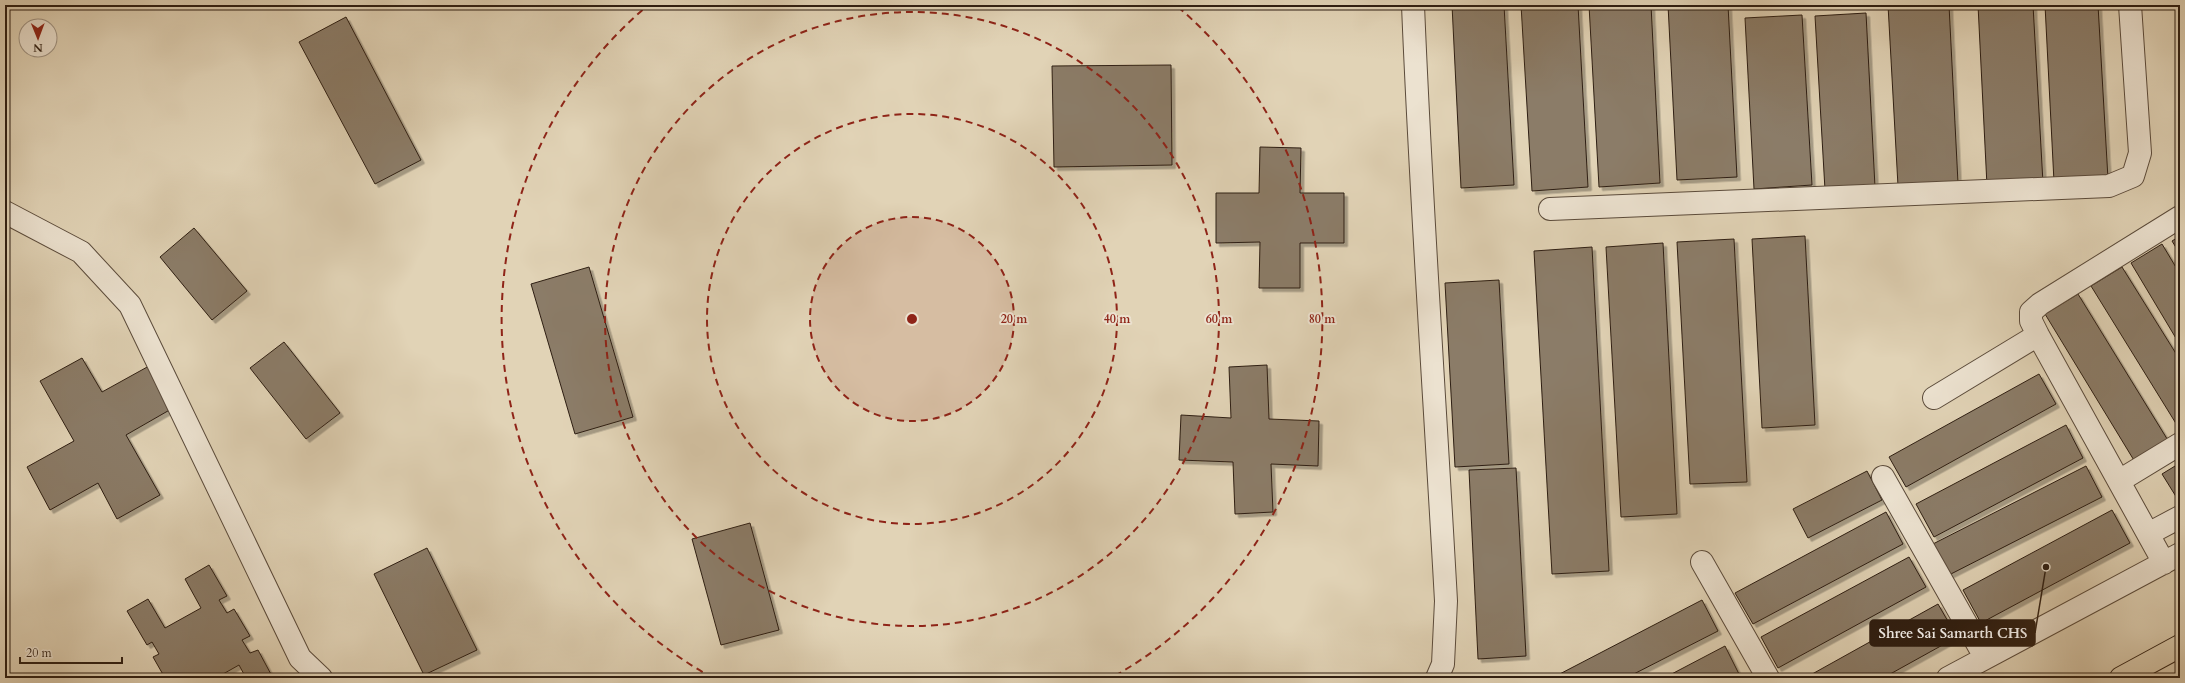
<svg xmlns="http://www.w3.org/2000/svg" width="2185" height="683" font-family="Cardo,serif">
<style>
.building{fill:#8b7c67;stroke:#2e1e12;filter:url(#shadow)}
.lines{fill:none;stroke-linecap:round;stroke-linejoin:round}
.minor-casing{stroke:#5b4b3b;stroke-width:24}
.highway-casing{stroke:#2e1e12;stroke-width:24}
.minor{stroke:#ece2d0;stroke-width:22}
.highway{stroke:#e1d3b6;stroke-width:22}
.ring{fill:none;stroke:#8f2418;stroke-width:2;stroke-dasharray:7 5}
.centre{fill:#8f2418;stroke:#ece2d0;stroke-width:2}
.ring-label{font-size:12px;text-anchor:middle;font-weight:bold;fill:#8f2418;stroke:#ece2d0;stroke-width:4;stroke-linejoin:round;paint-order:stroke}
.leader{fill:none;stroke:#2e1e12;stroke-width:1.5}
.callout-dot{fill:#2e1e12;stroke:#ece2d0;stroke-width:1.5}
.callout{fill:#2e1e12;stroke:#2e1e12;stroke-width:1.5}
.callout-label{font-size:14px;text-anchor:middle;font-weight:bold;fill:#fff}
</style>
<defs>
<filter id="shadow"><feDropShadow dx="3.5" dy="3.5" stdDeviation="0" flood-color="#0004"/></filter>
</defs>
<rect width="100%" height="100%" fill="#e1d3b6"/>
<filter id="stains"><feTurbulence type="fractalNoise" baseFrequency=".005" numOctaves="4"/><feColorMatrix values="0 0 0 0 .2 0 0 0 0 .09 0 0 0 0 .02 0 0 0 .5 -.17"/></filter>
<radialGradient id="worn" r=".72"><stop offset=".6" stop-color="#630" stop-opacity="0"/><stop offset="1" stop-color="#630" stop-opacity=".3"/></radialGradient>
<path class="building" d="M 1452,5 L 1504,5 L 1514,185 L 1461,188 Z
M 1521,5 L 1578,5 L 1588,187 L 1532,191 Z
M 1589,5 L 1651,5 L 1660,183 L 1599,187 Z
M 1668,5 L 1728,5 L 1737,177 L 1677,180 Z
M 1888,5 L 1949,5 L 1958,183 L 1898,186 Z
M 1978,5 L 2033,5 L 2043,183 L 1987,186 Z
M 2045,5 L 2098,5 L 2108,179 L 2054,182 Z
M 1866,13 L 1875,187 L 1825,190 L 1815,16 Z
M 1802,15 L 1812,185 L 1754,189 L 1745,18 Z
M 346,17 L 421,160 L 375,184 L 299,42 Z
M 1171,65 L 1172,165 L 1054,167 L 1052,66 Z
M 1260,147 L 1301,148 L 1300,193 L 1344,193 L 1344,243 L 1300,243 L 1300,288 L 1259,288 L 1260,242 L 1216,243 L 1216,193 L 1259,193 Z
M 194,228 L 247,291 L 212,320 L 160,257 Z
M 1805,236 L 1815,425 L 1762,428 L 1752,239 Z
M 2180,236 L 2180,254 L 2172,241 Z
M 1734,239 L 1747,482 L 1690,484 L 1677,242 Z
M 1663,243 L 1677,514 L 1621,517 L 1606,247 Z
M 2162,244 L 2180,274 L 2180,345 L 2131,263 Z
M 1592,247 L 1609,571 L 1552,574 L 1534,251 Z
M 589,267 L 633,417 L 575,434 L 531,284 Z
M 2122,267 L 2180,360 L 2180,430 L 2091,286 Z
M 1499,280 L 1509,464 L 1455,467 L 1445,283 Z
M 2078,294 L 2169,442 L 2135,462 L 2045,314 Z
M 284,342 L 340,413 L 306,439 L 250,368 Z
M 82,358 L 102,392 L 149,366 L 173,408 L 126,435 L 160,495 L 117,519 L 98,483 L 50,510 L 27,467 L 74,441 L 40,381 Z
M 1267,365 L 1269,419 L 1319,421 L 1318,466 L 1271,464 L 1273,512 L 1235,514 L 1233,462 L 1179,460 L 1181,415 L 1231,418 L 1229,367 Z
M 2039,374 L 2056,404 L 1906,487 L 1889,457 Z
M 2066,425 L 2083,458 L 1934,537 L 1916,504 Z
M 2180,463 L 2180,503 L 2162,474 Z
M 2086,466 L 2102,497 L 1945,577 L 1929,546 Z
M 1516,468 L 1526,656 L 1478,659 L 1469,470 Z
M 1867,471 L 1882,500 L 1808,538 L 1793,509 Z
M 2112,510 L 2130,543 L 1981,623 L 1963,590 Z
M 1886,512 L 1903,544 L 1753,624 L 1735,593 Z
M 750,523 L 779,630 L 721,645 L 692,539 Z
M 427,548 L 477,650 L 424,675 L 374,574 Z
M 1909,557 L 1926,587 L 1778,668 L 1761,637 Z
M 209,565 L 227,596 L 219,600 L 227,613 L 234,609 L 250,636 L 242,640 L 250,653 L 258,650 L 273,678 L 246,678 L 239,665 L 216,678 L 165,678 L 153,657 L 159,654 L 152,642 L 147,645 L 127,611 L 148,599 L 165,628 L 201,608 L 185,579 Z
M 1702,600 L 1718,631 L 1626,678 L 1552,678 Z
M 1938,604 L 1957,637 L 1883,678 L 1805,678 Z
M 1725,646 L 1741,678 L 1664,678 Z"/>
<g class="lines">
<defs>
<path id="minor" d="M 1413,5 C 1421,204 1435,402 1446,601 L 1443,664 L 1437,678
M 1550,209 L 2109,186 L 2133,176 L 2140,153 L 2130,5
M 5,212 L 81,252 L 130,305 L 300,658 L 321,678
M 1934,398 L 2038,335
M 1883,477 L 1985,657
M 2119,481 L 2180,444
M 2148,534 L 2180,517
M 1702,562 L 1768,678
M 2164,563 L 2038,335 L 2031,321 L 2031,312 L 2040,304 L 2180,217
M 1948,678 L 2180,554"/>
<path id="highway" d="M 2121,678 L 2180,646"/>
</defs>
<use href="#minor" class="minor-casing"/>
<use href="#highway" class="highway-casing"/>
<use href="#minor" class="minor"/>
<use href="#highway" class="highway"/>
</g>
<circle cx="912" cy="319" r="102" fill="#8f2418" fill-opacity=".12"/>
<g class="ring">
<circle cx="912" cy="319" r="102"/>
<circle cx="912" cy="319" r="205"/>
<circle cx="912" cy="319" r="307"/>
<path d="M713 678A410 410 0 0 1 646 7M1178 7A410 410 0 0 1 1111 678"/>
</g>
<circle cx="912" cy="319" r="6" class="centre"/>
<g class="ring-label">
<text x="1014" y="323">20 m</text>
<text x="1117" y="323">40 m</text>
<text x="1219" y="323">60 m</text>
<text x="1322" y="323">80 m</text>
</g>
<path class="leader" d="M2046 567L2035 633"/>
<circle class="callout-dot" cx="2046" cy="567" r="4"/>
<rect class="callout" x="1870" y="620" width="165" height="26" rx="4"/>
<g class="callout-label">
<text x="1953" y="638">Shree Sai Samarth CHS</text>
</g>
<rect width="2185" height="683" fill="none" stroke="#e1d3b6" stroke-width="20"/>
<rect x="6" y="6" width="2173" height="671" fill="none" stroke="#2e1e12" stroke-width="2"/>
<rect x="10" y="10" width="2165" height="663" fill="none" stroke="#2e1e12"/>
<g transform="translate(38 38) rotate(179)"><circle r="19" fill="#ece2d0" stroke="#a09484"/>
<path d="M0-3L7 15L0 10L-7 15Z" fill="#8f2418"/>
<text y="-6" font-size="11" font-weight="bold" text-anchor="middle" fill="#2e1e12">N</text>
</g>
<path d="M20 657v6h102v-6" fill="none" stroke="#2e1e12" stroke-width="2"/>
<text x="26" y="657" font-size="12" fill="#2e1e12" stroke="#ece2d0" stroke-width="3" paint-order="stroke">20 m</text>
<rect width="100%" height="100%" filter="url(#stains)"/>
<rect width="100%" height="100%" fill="url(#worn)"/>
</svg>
